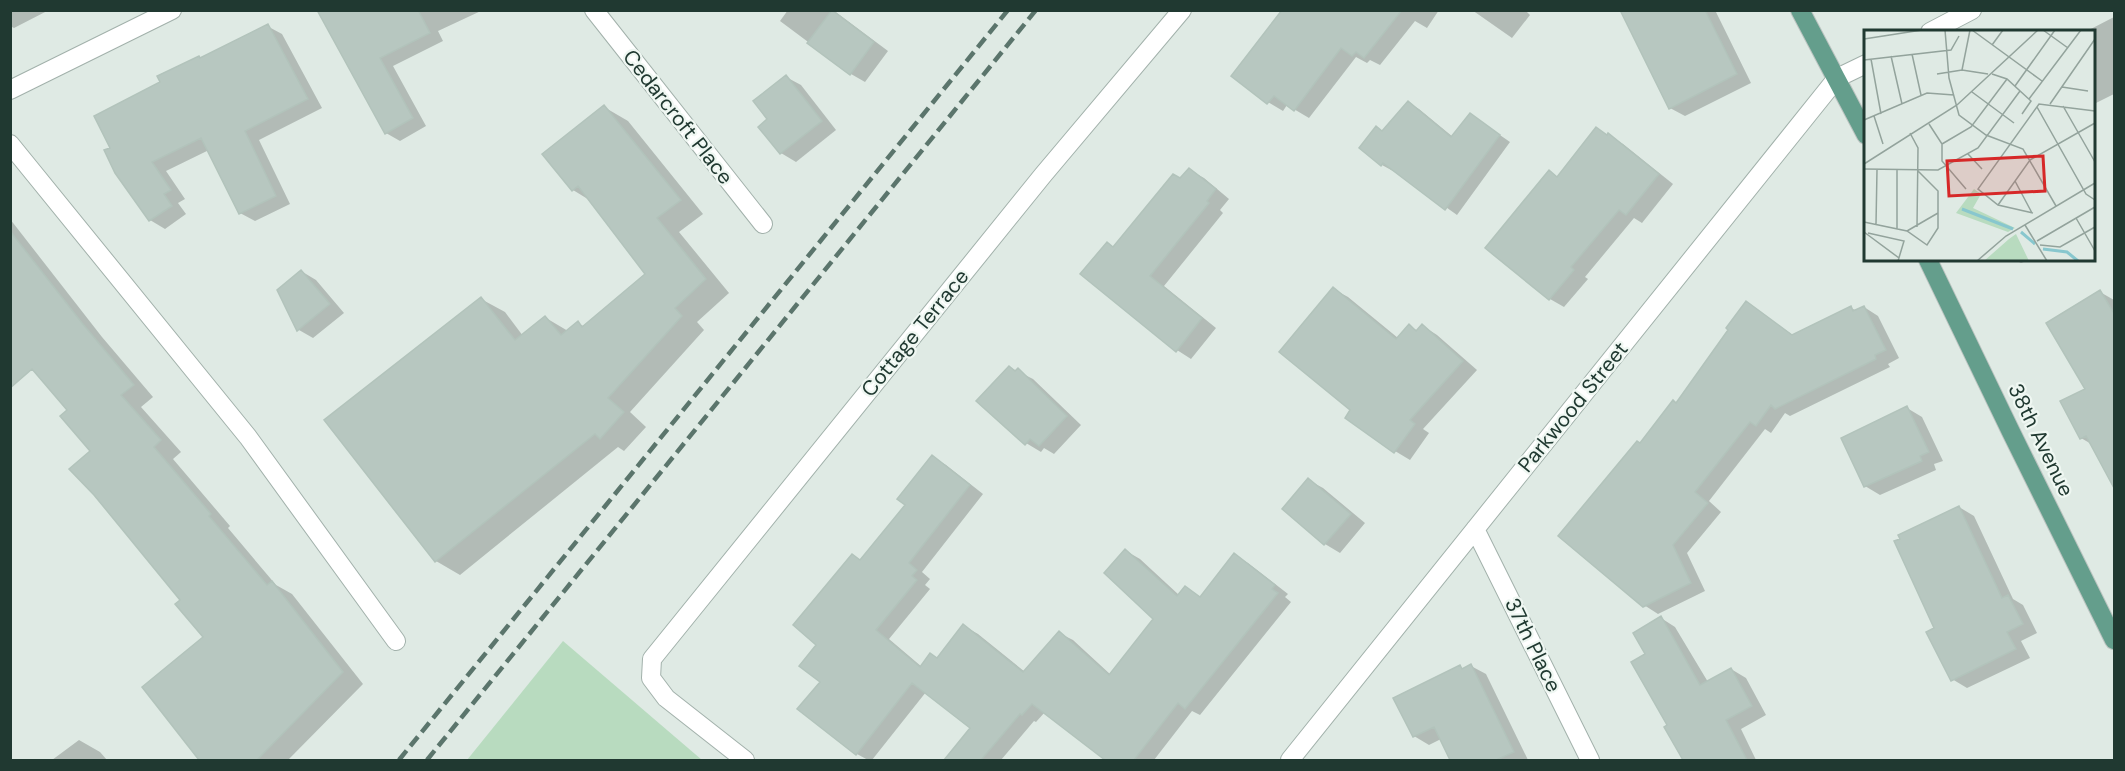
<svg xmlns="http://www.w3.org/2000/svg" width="2125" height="771" font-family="'DM Sans',sans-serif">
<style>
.green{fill:#b8dbbf}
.shadow{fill:#0003}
.building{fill:#b7c7c0;stroke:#b2c3bb;stroke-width:1.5}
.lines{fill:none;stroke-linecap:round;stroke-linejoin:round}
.minor-casing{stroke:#a2b1ab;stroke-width:20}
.major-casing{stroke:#bcc4c1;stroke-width:20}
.minor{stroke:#fff;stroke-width:18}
.major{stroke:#649e8c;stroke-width:18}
.rail{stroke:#5b756c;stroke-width:4.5;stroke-dasharray:12 6;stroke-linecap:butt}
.labels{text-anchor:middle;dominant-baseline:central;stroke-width:4.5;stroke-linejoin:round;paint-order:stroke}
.street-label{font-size:21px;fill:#203931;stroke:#eff7f2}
.inset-river{fill:none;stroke:#88c7ce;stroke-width:3}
.inset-road{fill:none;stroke:#93a39c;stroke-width:1.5}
.view{fill:#d62828;fill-opacity:0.15;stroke:#d62828;stroke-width:3}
.inset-edge{fill:none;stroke:#203931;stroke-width:3}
</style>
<rect width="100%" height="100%" fill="#dfeae4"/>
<path class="green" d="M 563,641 L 702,760 L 467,760 Z"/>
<path class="shadow" d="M 10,10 L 49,10 L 14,28 L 10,26 Z
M 318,10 L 483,10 L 438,31 L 443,41 L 393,66 L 426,126 L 400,141 L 386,133 Z
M 788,10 L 833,10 L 888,51 L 865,82 L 851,74 L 780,21 Z
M 1300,10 L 1439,10 L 1427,28 L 1415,21 L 1380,65 L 1370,60 L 1367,63 L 1356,57 L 1309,118 L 1287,105 L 1283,111 L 1268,102 Z
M 1472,10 L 1525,10 L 1530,15 L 1512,38 Z
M 1621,10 L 1715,10 L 1751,83 L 1685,116 L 1670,108 Z
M 2114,17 L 2114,94 L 2094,104 L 2094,32 L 2085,32 Z
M 267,26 L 282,34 L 322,108 L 259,140 L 290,204 L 255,221 L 240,213 L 209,150 L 166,171 L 185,199 L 178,203 L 186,214 L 165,229 L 150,220 L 112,149 L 162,83 L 201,59 Z
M 786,77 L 801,85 L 836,130 L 796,162 L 781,153 L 769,119 Z
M 1408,103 L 1419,109 L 1453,137 L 1471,115 L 1510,142 L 1457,215 L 1394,170 L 1393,171 L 1382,165 L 1383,132 Z
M 604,107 L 628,121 L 703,214 L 679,232 L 729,293 L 697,322 L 704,330 L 630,412 L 646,427 L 624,451 L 618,447 L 460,575 L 436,561 L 481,299 L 505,312 L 523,336 L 546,318 L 568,331 L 578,323 L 585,327 L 647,274 L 591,201 L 573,190 Z
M 1597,129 L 1623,144 L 1673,184 L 1642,223 L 1634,218 L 1585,277 L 1588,279 L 1564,307 L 1550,299 L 1549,172 L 1559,178 Z
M 1189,170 L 1204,178 L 1229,199 L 1220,210 L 1223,213 L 1164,286 L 1216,328 L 1191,359 L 1177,350 L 1107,243 L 1115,248 Z
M 10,219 L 102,337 L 153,397 L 141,407 L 181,452 L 173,459 L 230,526 L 228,528 L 276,585 L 292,594 L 363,684 L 288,760 L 199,760 L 144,687 L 205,637 L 69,410 L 10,338 Z
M 2015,260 L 2029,260 L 2021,263 Z
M 301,271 L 316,280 L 344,313 L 313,338 L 299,330 L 279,290 Z
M 1333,289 L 1348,297 L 1398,338 L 1409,326 L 1418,331 L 1423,326 L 1437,335 L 1477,370 L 1423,429 L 1429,433 L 1410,460 L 1395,451 Z
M 2100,292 L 2114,300 L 2114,487 L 2093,445 L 2081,438 Z
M 1747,303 L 1794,336 L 1851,308 L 1857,311 L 1864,307 L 1878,316 L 1899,358 L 1888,364 L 1890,367 L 1790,416 L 1785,413 L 1771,433 L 1765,429 L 1709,501 L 1721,512 L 1687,553 L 1705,591 L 1658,614 L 1644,605 L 1640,444 L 1677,404 L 1730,330 Z
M 1009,367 L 1033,379 L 1081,425 L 1054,454 L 1044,448 L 1041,452 L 1026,443 Z
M 1907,408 L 1922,417 L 1943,461 L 1934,464 L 1936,470 L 1880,495 L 1865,486 L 1843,439 Z
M 932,457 L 946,465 L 983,494 L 922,572 L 930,579 L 925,585 L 930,589 L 889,639 L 922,667 L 938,659 L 964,626 L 978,634 L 1025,672 L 1059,633 L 1073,640 L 1111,675 L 1155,619 L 1126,551 L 1140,559 L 1179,595 L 1185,588 L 1202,598 L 1234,555 L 1248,563 L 1288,594 L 1285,597 L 1291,602 L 1200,715 L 1192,711 L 1154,760 L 1107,760 L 1045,712 L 1036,722 L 1034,721 L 1001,760 L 946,760 L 972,728 L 926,692 L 872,760 L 868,760 L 857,754 L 799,709 L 822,682 L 818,644 L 862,561 L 907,505 Z
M 1308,480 L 1323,488 L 1365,523 L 1340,553 L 1325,544 L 1284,509 Z
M 1959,507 L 1974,516 L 2013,599 L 2023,605 L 2037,633 L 2021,641 L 2030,658 L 1967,688 L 1952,679 L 1936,629 Z
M 1661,618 L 1675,627 L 1708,682 L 1731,669 L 1746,678 L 1766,715 L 1741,729 L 1756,760 L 1685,760 L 1666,728 L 1669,726 L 1647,654 Z
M 1471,666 L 1486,674 L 1528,760 L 1451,760 L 1441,739 L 1429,745 L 1414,736 L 1460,667 L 1464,669 Z
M 79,740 L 100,752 L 107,760 L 52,760 Z"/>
<path class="building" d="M 317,10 L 418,10 L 430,33 L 380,58 L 413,118 L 385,134 Z
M 832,10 L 874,42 L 850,75 L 807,43 Z
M 1282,10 L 1402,10 L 1364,58 L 1356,52 L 1352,56 L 1341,48 L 1294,111 L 1274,96 L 1267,104 L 1231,76 Z
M 1620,10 L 1705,10 L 1737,74 L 1669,109 Z
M 268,24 L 308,99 L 245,131 L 276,196 L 239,214 L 201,138 L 152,162 L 171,190 L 164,194 L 172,206 L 149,221 L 115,173 L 104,150 L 110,148 L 94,116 L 160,82 L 157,76 L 199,56 L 200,58 Z
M 786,75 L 822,121 L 780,154 L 758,127 L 767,119 L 753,101 Z
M 1408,101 L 1451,137 L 1470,113 L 1500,135 L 1445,210 L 1383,163 L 1381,166 L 1359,148 L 1376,126 L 1382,131 Z
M 604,105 L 681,200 L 657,218 L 706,279 L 675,308 L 682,316 L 608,398 L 624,412 L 600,439 L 595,434 L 435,562 L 324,420 L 481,297 L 515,340 L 545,316 L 561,335 L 578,321 L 582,327 L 645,274 L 578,186 L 572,191 L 542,154 Z
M 1596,127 L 1607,135 L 1608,133 L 1659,174 L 1626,215 L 1619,210 L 1571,267 L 1574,270 L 1549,300 L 1485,248 L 1549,170 L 1557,177 Z
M 1189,168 L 1216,189 L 1207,201 L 1209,203 L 1150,276 L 1202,318 L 1176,352 L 1080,274 L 1107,242 L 1113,247 L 1173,174 L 1180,178 Z
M 10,231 L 82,323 L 134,385 L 121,395 L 161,440 L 154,447 L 211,514 L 209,516 L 267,585 L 272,581 L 343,672 L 257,760 L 199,760 L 142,687 L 203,637 L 175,604 L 180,600 L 94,495 L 69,469 L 90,451 L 60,416 L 67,410 L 32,369 L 10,388 Z
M 301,270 L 330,304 L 297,331 L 277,290 Z
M 1333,287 L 1396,339 L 1409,324 L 1416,331 L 1422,324 L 1463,361 L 1410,420 L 1415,424 L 1394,453 L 1345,418 L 1350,410 L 1279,352 Z
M 2100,290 L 2115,315 L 2115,490 L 2086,436 L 2080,439 L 2060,401 L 2085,389 L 2046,323 Z
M 1746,301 L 1792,335 L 1851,306 L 1853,311 L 1864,306 L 1886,350 L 1875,355 L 1876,359 L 1775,409 L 1771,405 L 1756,426 L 1750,422 L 1695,492 L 1708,503 L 1673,545 L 1691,583 L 1643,607 L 1558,536 L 1637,441 L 1640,443 L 1673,400 L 1676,403 L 1728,330 L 1726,328 Z
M 1009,366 L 1015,371 L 1018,368 L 1067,416 L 1039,446 L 1030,439 L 1025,445 L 976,401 Z
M 1907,406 L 1929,452 L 1920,456 L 1922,461 L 1864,487 L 1841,438 Z
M 932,455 L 970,485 L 909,563 L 917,570 L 912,576 L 917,580 L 876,630 L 920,667 L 930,653 L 937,658 L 963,624 L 1023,672 L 1059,631 L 1109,675 L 1153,619 L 1104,573 L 1125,549 L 1177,596 L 1185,586 L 1200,597 L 1234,553 L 1275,585 L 1272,589 L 1278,593 L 1185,709 L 1178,703 L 1134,760 L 1105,760 L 1032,704 L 1022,715 L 1020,714 L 981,760 L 944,760 L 970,728 L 912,683 L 856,755 L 797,709 L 820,682 L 799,666 L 816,645 L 793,625 L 852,554 L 860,560 L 905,505 L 897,499 Z
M 1308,478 L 1351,514 L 1324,545 L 1282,509 Z
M 1959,506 L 2002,598 L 2008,595 L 2023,624 L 2007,632 L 2016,649 L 1951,681 L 1926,632 L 1934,628 L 1894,541 L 1900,539 L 1898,535 Z
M 1661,616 L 1700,685 L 1731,668 L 1752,706 L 1726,720 L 1747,760 L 1683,760 L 1664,727 L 1667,725 L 1631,662 L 1645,654 L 1633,633 Z
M 1471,664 L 1514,752 L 1496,760 L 1450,760 L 1434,727 L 1413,737 L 1393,698 L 1460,665 L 1462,669 Z"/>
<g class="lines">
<defs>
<path id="minor" d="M 594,10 L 763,224
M 1930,32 L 1972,10
M 10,90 L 172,10
M 10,144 L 248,437 L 396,641
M 1475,529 L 1590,760
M 745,760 L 666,698 L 651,678 L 652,659 L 1043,175 L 1182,10
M 1290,760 L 1837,78 L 1866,64"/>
<path id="major" d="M 1800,10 L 1866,135
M 1928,260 L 2011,432 L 2114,640"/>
</defs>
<use href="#minor" class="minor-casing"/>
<use href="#major" class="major-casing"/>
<use href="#minor" class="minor"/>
<use href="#major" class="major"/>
<path class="rail" d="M 399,760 L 1008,10
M 427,760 L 1036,10"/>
</g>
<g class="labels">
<g class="street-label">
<text transform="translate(678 117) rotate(52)">Cedarcroft Place</text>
<text transform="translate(915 333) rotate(-51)">Cottage Terrace</text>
<text transform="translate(1573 407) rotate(-51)">Parkwood Street</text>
<text transform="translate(2041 440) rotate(64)">38th Avenue</text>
<text transform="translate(1533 645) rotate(64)">37th Place</text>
</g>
</g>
<g transform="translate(1864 30)">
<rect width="231" height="231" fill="#dfeae4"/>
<path d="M 110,159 L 117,164 L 109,178 L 151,198 L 144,202 L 92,183 ZM 152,204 L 165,231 L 120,231 L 145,209 Z" fill="#b8dbbf"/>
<path class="inset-river" d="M 98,179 L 149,199M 157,202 L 171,214M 179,219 L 203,222 L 214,231"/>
<path class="inset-road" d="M 81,0 L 85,48 L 95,85 L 122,105 L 159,119 L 192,176M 108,0 L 178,51M 179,0 L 204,18M 0,9 L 58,0M 128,15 L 139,0M 48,24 L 57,65M 27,26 L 38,74M 7,29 L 17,84M 0,30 L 87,20 L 95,6M 98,40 L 106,0M 73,44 L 98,40 L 124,44M 128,44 L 143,49 L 167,71 L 158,84M 151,56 L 191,0M 198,57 L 224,61M 108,62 L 150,93M 165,69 L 217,0M 186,74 L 231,9M 199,76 L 231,132M 173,77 L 222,164 L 231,170M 10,86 L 19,114M 0,90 L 63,63 L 90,65M 65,94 L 78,114 L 78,131 L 102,159M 46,103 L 54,118 L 53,197M 78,114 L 107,97 L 143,49M 104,124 L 118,139M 0,134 L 93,75 L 174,0M 0,139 L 74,140 L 114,118 L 156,61M 151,151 L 168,183M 134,175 L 166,130 L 231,93M 169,183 L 134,175 L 114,159 L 175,74 L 231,81M 212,188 L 231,221M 0,192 L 43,201 L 63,215 L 74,198 L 74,161 L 54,141M 12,194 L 13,140M 161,195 L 183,231M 33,199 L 33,140M 43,201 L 74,183M 0,202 L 35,228M 4,203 L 40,211 L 34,231M 173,211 L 231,177M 176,215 L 196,217 L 231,197M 113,231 L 142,206 L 231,153"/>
<path class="view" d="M 179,126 L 181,161 L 85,166 L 83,131 Z"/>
<rect width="231" height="231" class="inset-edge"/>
</g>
<rect width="2125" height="771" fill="none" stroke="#203931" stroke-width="24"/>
</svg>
